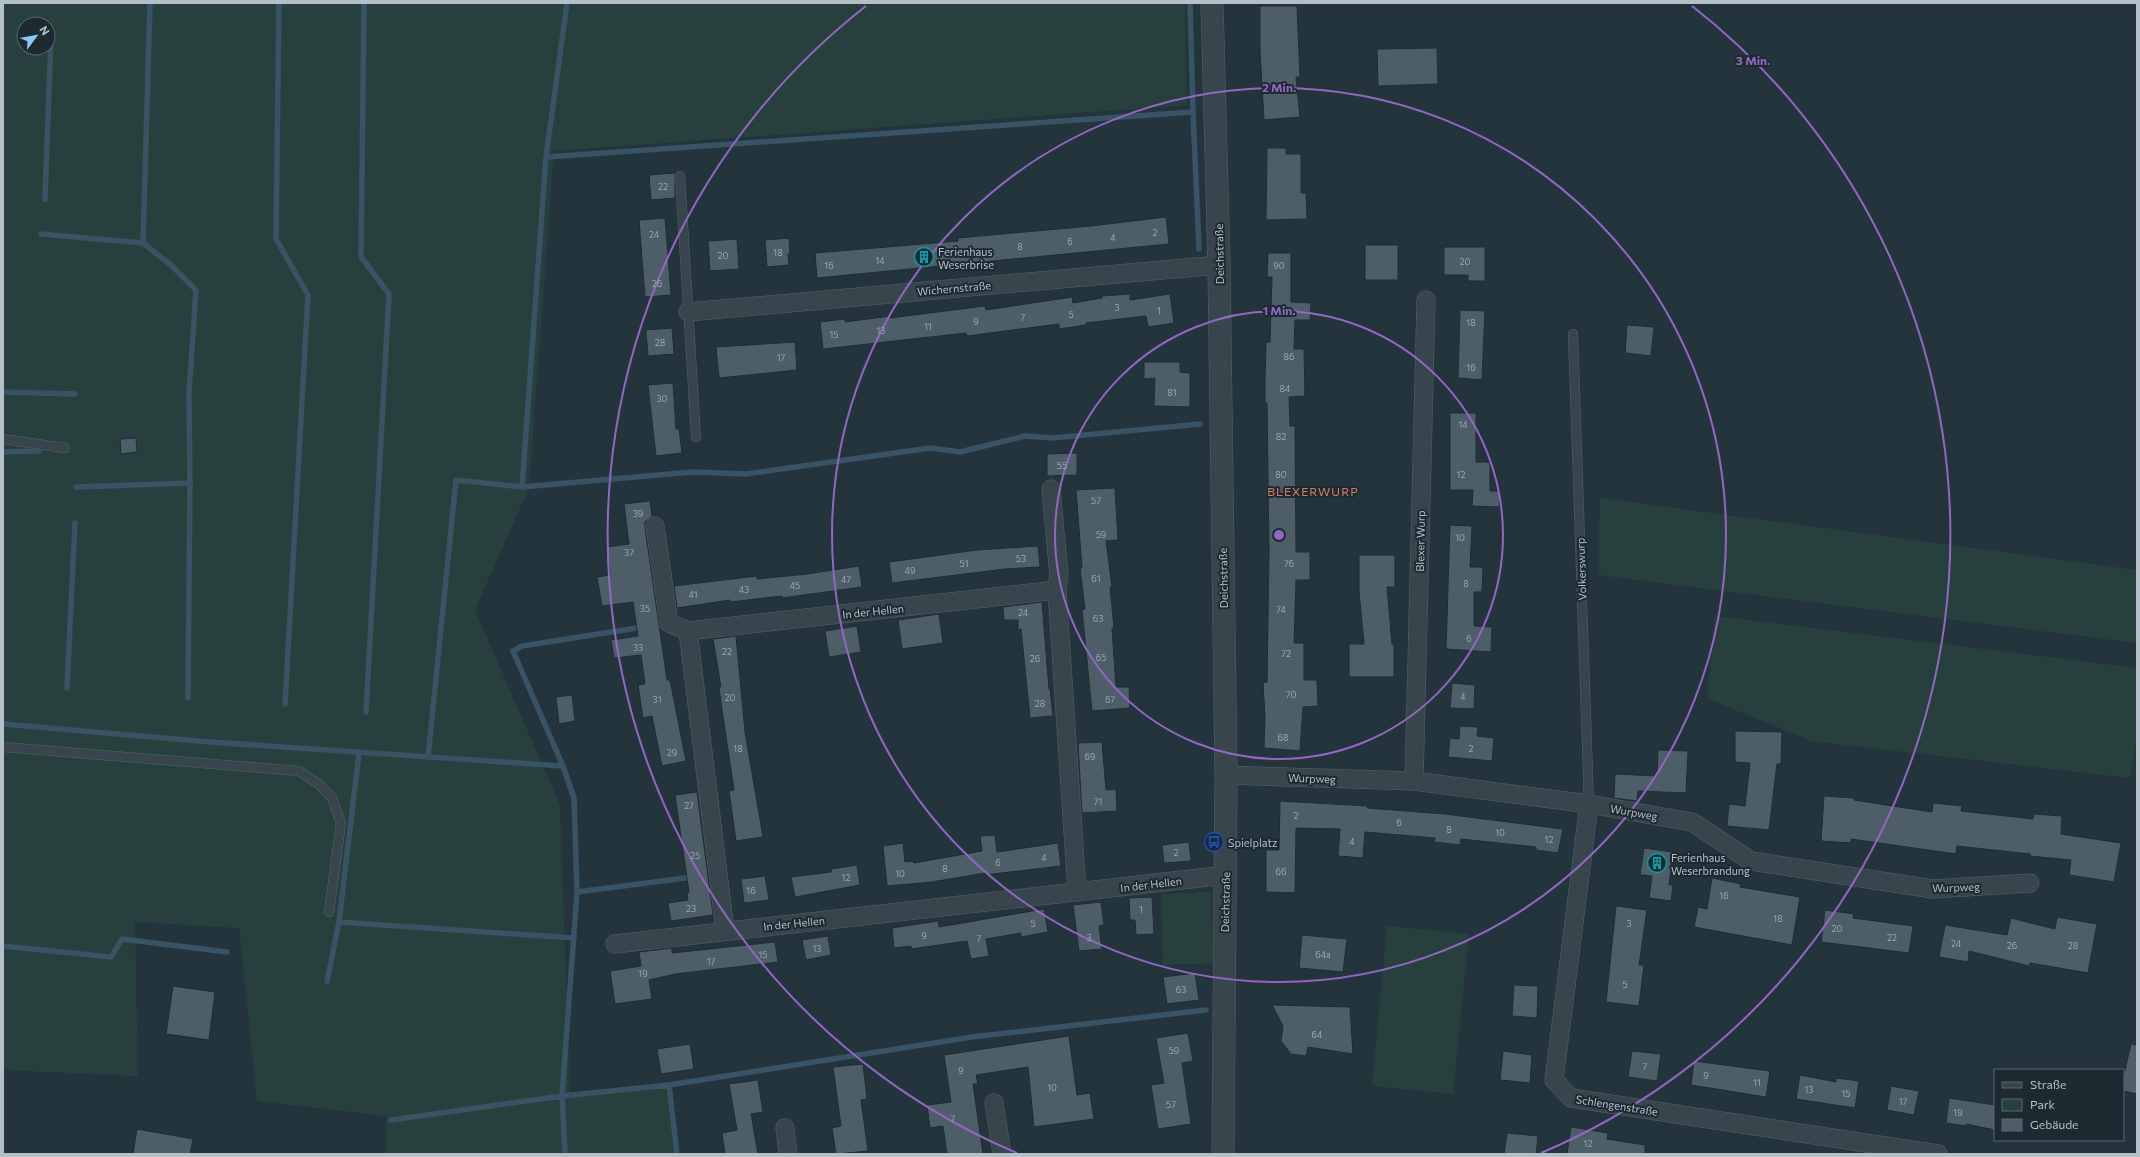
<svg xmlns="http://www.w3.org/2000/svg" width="2140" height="1157" font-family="Commissioner,sans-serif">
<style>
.green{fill:#27403d;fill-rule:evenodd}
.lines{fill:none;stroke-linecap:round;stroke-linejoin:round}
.stream{stroke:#385364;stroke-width:5.5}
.building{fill:#4d5e68;stroke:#1f2c34}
.service-casing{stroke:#56636b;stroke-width:10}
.minor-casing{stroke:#56636b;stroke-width:19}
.tertiary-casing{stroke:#56636b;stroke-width:23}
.service{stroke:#38454d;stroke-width:9}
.minor{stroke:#38454d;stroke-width:18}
.tertiary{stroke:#38454d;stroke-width:22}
.ring{fill:none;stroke:#9267c3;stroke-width:2}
.labels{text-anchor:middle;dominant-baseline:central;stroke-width:4;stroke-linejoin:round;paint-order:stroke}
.number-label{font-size:9px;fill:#9aa8b0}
.poi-label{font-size:11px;fill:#b4c0c8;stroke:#1d2a32;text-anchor:start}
.street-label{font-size:11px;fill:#b4c0c8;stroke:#1d2a32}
.neighbourhood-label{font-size:12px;letter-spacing:1px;fill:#d37f64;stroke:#1d2a32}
.centre{fill:#9267c3;stroke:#1d2a32;stroke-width:2}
.ring-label{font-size:12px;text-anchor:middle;font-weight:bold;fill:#9267c3;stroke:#1d2a32;stroke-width:4;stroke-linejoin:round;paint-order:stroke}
</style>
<rect width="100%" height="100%" fill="#24343d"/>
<path class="green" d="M 3,3 L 1185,3 L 1187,105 L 554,151 L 529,488 L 475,610 L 560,805 L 570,1093 L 669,1085 L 677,1154 L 386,1154 L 386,1116 L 257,1101 L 239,928 L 135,922 L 138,1076 L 3,1070 ZM 24,24 L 48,24 L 48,48 L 24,48 Z
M 1600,498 L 2137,570 L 2137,643 L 1598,575 Z
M 1715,616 L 2137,668 L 2137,738 L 2130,778 L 1811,741 L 1707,698 Z
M 1211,892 L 1214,963 L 1163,965 L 1161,894 Z
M 1387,926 L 1469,934 L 1453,1094 L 1372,1086 Z"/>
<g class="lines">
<path class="stream" d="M 279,3 L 276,239 L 308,295 L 285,704
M 364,3 L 361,257 L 389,294 L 366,712
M 1193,112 L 1199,249
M 546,157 L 1193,112 L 1190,3
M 45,199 L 51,38
M 41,234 L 143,243
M 3,392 L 75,394
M 3,452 L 39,451
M 76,487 L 190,483 L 189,393 L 196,290 L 171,265 L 143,243 L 150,3
M 522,487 L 546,157 L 567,3
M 67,688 L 75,523
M 188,698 L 190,483
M 3,724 L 210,742 L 563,766
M 428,757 L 456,480 L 522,487 L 692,472 L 746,474 L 930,448 L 960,452 L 1025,436 L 1053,438 L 1200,424
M 577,892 L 693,877
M 339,922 L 574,938
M 3,946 L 111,957 L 122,939 L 227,952
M 327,982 L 339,922 L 359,753
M 669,1085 L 677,1154
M 391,1120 L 562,1096 L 669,1085 L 972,1037 L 1206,1010
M 565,1154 L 562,1096 L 577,892 L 574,798 L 563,766 L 513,651 L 522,646 L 643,627"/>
</g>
<path class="building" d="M 1260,6 L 1297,6 L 1300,77 L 1296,77 L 1300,117 L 1264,120 L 1260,51 Z
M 1437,48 L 1438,84 L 1378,86 L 1377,49 Z
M 1267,148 L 1286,148 L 1286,154 L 1301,154 L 1301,193 L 1306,193 L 1307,219 L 1266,220 Z
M 675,173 L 675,198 L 651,200 L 649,175 Z
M 1166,217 L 1169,244 L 817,278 L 815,253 L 958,241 L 958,238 L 1091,226 Z
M 665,218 L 671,295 L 645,297 L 639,220 Z
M 789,238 L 790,254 L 788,254 L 789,265 L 767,267 L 765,240 Z
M 737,239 L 739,269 L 710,271 L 708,241 Z
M 1365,245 L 1398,245 L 1398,280 L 1365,280 Z
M 1444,247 L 1485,247 L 1485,281 L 1468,281 L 1468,275 L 1444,275 Z
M 1268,253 L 1291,253 L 1291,302 L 1311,303 L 1310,320 L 1295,320 L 1294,349 L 1304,349 L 1305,396 L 1289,397 L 1290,426 L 1295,426 L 1296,552 L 1310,552 L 1310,580 L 1296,580 L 1294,643 L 1304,643 L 1304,680 L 1317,680 L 1318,706 L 1303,707 L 1300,751 L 1264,748 L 1265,718 L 1263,683 L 1267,682 L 1269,551 L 1267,403 L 1265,403 L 1265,380 L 1266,342 L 1270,342 L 1272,277 L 1267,277 Z
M 1130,294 L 1130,300 L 1170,294 L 1174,323 L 1148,327 L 1146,316 L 1086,323 L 1086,325 L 1059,329 L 1059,324 L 967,336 L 966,333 L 823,349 L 820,322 L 845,319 L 845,322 L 890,316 L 890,318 L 985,306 L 986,310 L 1072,297 L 1073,303 L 1102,298 L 1102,296 Z
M 1460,310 L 1485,311 L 1482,380 L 1458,378 Z
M 1627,325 L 1654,327 L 1651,356 L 1625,353 Z
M 672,328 L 674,354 L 648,356 L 646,330 Z
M 795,342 L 797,370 L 719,378 L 716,347 Z
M 1144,362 L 1180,362 L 1180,372 L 1190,373 L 1190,407 L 1154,406 L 1155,378 L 1144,379 Z
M 673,383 L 676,429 L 679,429 L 682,453 L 656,456 L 648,385 Z
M 1450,413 L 1476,413 L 1476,462 L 1490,462 L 1490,491 L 1500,491 L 1499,507 L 1472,506 L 1473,490 L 1450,490 Z
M 136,438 L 137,452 L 121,454 L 120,439 Z
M 1077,453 L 1077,475 L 1047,476 L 1047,454 Z
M 1115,488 L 1118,540 L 1106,541 L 1112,587 L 1110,587 L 1114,628 L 1112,628 L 1116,687 L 1129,687 L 1130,708 L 1092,711 L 1082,609 L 1085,609 L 1080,568 L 1082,568 L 1076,490 Z
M 650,501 L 652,516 L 645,522 L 645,528 L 667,680 L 670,680 L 686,761 L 662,766 L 652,716 L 643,718 L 638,685 L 645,684 L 641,655 L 614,658 L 611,640 L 638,636 L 633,602 L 602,606 L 597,577 L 610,575 L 607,547 L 629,544 L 624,504 Z
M 1450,525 L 1472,526 L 1470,567 L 1483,567 L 1482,592 L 1474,592 L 1474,626 L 1492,627 L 1491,652 L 1446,649 Z
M 1038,546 L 1040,567 L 1005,569 L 892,583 L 889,562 L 977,550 Z
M 1359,555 L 1395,555 L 1395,587 L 1387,587 L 1392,644 L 1394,644 L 1394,677 L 1349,677 L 1349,644 L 1364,644 L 1359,592 Z
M 859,566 L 862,587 L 782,598 L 782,596 L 730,602 L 730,600 L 677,608 L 674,586 L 757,576 L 757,579 L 807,574 Z
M 1042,602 L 1049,689 L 1050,689 L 1053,716 L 1030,718 L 1021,629 L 1018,630 L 1018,620 L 1004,620 L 1003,607 Z
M 939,614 L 943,643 L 902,649 L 898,620 Z
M 857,626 L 861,652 L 829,657 L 825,631 Z
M 736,636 L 745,732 L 763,837 L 736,841 L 729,791 L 734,790 L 722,710 L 719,687 L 721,687 L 713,639 Z
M 1452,683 L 1475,685 L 1474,709 L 1450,708 Z
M 572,695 L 575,721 L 559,724 L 556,697 Z
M 1460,726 L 1478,727 L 1477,736 L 1494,738 L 1492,761 L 1448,757 L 1450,738 L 1459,739 Z
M 1735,731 L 1782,732 L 1781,764 L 1777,764 L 1769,830 L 1727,826 L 1729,804 L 1745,806 L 1750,763 L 1735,762 Z
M 1102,742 L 1106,790 L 1116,789 L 1117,811 L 1082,813 L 1078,743 Z
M 1658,750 L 1688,751 L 1686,793 L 1638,791 L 1637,801 L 1614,798 L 1615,774 L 1657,776 Z
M 697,792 L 713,915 L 671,921 L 668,903 L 688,900 L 687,893 L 689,892 L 675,795 Z
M 1824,796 L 1854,798 L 1854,800 L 1932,812 L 1933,803 L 1962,806 L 1961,811 L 2033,819 L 2034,814 L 2062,816 L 2061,834 L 2121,843 L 2114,882 L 2069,875 L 2071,860 L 2030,856 L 2030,854 L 1957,846 L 1956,854 L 1851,839 L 1851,843 L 1821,841 Z
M 1280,801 L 1368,806 L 1367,808 L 1445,814 L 1563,829 L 1558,853 L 1536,850 L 1536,847 L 1461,839 L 1460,845 L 1434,842 L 1435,838 L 1365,832 L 1363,858 L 1338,856 L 1340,829 L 1296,828 L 1295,893 L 1266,892 L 1266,850 L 1279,850 Z
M 995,835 L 997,852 L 1058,843 L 1061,866 L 985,875 L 985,873 L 932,882 L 887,886 L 883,846 L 903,843 L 905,862 L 913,861 L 914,863 L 982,851 L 980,836 Z
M 1189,842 L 1191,861 L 1164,863 L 1162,845 Z
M 1644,848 L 1673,852 L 1669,885 L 1673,885 L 1671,901 L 1649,898 L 1652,876 L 1640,875 Z
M 857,865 L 860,885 L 795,897 L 791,877 L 831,872 L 831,869 Z
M 765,876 L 769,900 L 744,903 L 741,879 Z
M 1712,878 L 1741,884 L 1740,887 L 1800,897 L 1792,945 L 1694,927 L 1698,907 L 1707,909 Z
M 1152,897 L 1154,934 L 1136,935 L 1135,920 L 1130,920 L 1129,898 Z
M 1101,902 L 1104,925 L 1099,926 L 1102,949 L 1079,951 L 1073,905 Z
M 1616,906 L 1647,910 L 1639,965 L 1644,965 L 1639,1006 L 1606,1002 Z
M 1044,909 L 1048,932 L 1021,937 L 1021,933 L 986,939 L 989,956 L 971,959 L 967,941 L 911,949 L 911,946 L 894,948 L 892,928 L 938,921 L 939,927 Z
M 1825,910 L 1854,914 L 1853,918 L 1913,926 L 1909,953 L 1821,942 Z
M 2057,917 L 2097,924 L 2088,973 L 2030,963 L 2029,966 L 1969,951 L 1968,962 L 1939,957 L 1945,925 L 2007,935 L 2011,918 L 2055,929 Z
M 1302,935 L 1347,939 L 1343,972 L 1299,968 Z
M 828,936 L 831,955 L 806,960 L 802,940 Z
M 775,942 L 778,962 L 675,974 L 649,980 L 652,999 L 615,1004 L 610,971 L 641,966 L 639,952 L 672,948 L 672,953 Z
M 1195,973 L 1199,1000 L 1167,1004 L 1163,977 Z
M 1514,985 L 1538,986 L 1537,1018 L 1512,1016 Z
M 173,986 L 215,992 L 209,1040 L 166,1034 Z
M 1272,1005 L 1350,1007 L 1353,1054 L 1308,1047 L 1306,1056 L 1291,1054 L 1281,1041 L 1283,1026 Z
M 1188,1033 L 1193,1061 L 1182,1063 L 1191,1124 L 1158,1129 L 1151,1085 L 1164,1083 L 1156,1038 Z
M 1069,1036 L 1077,1095 L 1090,1093 L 1094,1119 L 1034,1127 L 1028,1067 L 976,1075 L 978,1084 L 973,1084 L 983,1154 L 947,1154 L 943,1126 L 930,1128 L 927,1105 L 951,1102 L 944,1055 Z
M 690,1044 L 694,1069 L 661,1074 L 657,1049 Z
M 2131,1044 L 2137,1045 L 2137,1094 L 2123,1091 L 2123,1078 Z
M 1503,1051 L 1532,1055 L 1530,1083 L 1500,1080 Z
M 1632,1051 L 1661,1054 L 1657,1081 L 1628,1077 Z
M 1694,1061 L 1770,1071 L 1766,1097 L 1691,1085 Z
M 863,1064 L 867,1099 L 861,1100 L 868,1151 L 836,1154 L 832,1128 L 841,1126 L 833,1067 Z
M 1800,1075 L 1836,1082 L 1836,1078 L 1859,1081 L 1855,1108 L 1796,1099 Z
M 758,1080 L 763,1112 L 751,1114 L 758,1154 L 725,1154 L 722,1133 L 737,1130 L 729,1084 Z
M 1891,1086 L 1919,1091 L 1914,1115 L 1887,1110 Z
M 1949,1098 L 1995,1105 L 1995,1130 L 1966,1124 L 1966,1126 L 1946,1123 Z
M 1571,1127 L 1608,1133 L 1607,1139 L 1645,1145 L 1645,1154 L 1567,1154 Z
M 137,1129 L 193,1139 L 190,1154 L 133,1154 Z
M 1507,1133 L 1538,1136 L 1536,1154 L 1504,1154 Z"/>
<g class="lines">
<defs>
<path id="service" d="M 680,176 L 696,437
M 1573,334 L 1589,804
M 3,439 L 65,448
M 3,747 L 299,771 L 320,785 L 332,798 L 341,823 L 329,912"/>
<path id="minor" d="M 688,312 L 1219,265
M 1051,489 L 1059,575 L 1057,590 L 1077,892
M 655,526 L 669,623 L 688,631 L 725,930
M 688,631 L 1057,590
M 1226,775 L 1414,781 L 1589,804 L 1692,822 L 1751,861 L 1933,889 L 2030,883
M 1414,781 L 1426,300
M 1589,804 L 1554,1080 L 1571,1098 L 1938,1154
M 615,944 L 1226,875
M 994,1103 L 1002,1154
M 785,1128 L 788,1154"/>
<path id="tertiary" d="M 1212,3 L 1219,265 L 1226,775 L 1223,1154"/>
</defs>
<use href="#service" class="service-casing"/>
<use href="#minor" class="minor-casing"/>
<use href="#tertiary" class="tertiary-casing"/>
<use href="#service" class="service"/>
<use href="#minor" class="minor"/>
<use href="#tertiary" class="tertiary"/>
</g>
<g class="ring">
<circle cx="1279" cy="535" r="224"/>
<circle cx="1279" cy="535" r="447"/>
<path d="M1017 1153A671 671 0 0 1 866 6M1692 6A671 671 0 0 1 1541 1153"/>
</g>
<defs>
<symbol id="building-ring" viewBox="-11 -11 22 22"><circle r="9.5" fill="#1d2a32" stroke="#0f9aa8" stroke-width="1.5"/><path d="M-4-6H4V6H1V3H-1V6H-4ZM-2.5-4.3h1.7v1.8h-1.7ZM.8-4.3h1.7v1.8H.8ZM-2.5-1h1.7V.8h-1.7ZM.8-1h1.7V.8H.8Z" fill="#0f9aa8"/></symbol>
<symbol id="bus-ring" viewBox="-11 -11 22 22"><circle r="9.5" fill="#1d2a32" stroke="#1a4fb4" stroke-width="1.5"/><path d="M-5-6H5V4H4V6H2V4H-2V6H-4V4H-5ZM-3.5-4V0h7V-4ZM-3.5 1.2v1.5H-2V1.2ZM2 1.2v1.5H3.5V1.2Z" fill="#1a4fb4"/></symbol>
</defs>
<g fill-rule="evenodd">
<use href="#building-ring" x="913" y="246" width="22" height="22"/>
<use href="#bus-ring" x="1203" y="831" width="22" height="22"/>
<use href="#building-ring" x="1646" y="852" width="22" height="22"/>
</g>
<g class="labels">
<g class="number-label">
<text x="663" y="186">22</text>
<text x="1155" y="232">2</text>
<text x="654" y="234">24</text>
<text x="1113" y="237">4</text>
<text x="1070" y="241">6</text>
<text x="1020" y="246">8</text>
<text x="778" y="252">18</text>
<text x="723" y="255">20</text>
<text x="880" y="260">14</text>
<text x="1465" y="261">20</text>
<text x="829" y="265">16</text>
<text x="1279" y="265">90</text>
<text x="657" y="283">26</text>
<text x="1117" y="307">3</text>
<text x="1159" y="310">1</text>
<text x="1071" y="314">5</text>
<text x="1023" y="317">7</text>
<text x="976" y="321">9</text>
<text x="1471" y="322">18</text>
<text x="928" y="326">11</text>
<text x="881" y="330">13</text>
<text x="834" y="334">15</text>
<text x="660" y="342">28</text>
<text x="1289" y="356">86</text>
<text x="781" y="357">17</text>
<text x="1471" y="367">16</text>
<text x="1285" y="388">84</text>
<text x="1172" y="392">81</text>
<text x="662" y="398">30</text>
<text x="1463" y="424">14</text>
<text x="1281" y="436">82</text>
<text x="1062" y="465">55</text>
<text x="1281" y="474">80</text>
<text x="1461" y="474">12</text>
<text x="1096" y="500">57</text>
<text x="638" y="513">39</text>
<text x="1101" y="534">59</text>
<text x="1460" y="537">10</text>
<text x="629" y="552">37</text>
<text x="1021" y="558">53</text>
<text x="964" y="563">51</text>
<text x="1289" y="563">76</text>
<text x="910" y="570">49</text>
<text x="1096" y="578">61</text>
<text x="846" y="579">47</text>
<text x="1466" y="583">8</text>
<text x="795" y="585">45</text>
<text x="744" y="589">43</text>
<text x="693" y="594">41</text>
<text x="645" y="608">35</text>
<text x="1281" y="609">74</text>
<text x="1023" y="612">24</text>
<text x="1098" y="618">63</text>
<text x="1469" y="638">6</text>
<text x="638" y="647">33</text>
<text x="727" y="651">22</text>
<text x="1286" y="653">72</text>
<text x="1101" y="657">65</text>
<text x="1035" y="658">26</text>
<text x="1291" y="694">70</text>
<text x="1463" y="696">4</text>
<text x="730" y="697">20</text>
<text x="657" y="699">31</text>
<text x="1110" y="699">67</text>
<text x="1040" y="703">28</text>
<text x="1283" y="737">68</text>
<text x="738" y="748">18</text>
<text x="1471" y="748">2</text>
<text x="672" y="752">29</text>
<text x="1090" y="756">69</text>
<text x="1098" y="801">71</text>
<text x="689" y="805">27</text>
<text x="1296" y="815">2</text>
<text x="1399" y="822">6</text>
<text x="1449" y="829">8</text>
<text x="1500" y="832">10</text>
<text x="1549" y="839">12</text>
<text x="1352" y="841">4</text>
<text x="1176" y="852">2</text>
<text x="695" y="855">25</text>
<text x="1044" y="857">4</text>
<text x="998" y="862">6</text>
<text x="945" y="868">8</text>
<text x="1281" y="871">66</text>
<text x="900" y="873">10</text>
<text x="846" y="877">12</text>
<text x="751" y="890">16</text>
<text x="1724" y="895">16</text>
<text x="691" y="908">23</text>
<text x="1141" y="909">1</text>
<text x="1778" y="918">18</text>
<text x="1033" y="923">5</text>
<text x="1629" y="923">3</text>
<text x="1837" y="928">20</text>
<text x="924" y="935">9</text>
<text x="1089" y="937">3</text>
<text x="1892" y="937">22</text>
<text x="979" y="938">7</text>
<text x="1956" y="943">24</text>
<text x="2012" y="945">26</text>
<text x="2073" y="945">28</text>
<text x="817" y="948">13</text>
<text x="763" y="954">15</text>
<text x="1323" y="954">64a</text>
<text x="711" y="961">17</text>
<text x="643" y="973">19</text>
<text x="1625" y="984">5</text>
<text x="1181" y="989">63</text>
<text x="1317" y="1034">64</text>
<text x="1174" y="1050">59</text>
<text x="1645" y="1066">7</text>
<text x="961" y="1070">9</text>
<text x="1706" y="1075">9</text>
<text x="1757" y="1082">11</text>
<text x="1052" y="1087">10</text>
<text x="1809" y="1089">13</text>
<text x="1846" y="1093">15</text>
<text x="1903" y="1101">17</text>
<text x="1171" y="1104">57</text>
<text x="1958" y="1112">19</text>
<text x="953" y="1118">7</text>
<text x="1588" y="1143">12</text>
</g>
<g class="poi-label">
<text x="938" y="251">Ferienhaus<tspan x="938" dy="13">Weserbrise</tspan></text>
<text x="1228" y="842">Spielplatz</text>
<text x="1671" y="857">Ferienhaus<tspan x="1671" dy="13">Weserbrandung</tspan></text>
</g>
<g class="street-label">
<text transform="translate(1219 254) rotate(-91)">Deichstraße</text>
<text transform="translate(954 288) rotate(-5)">Wichernstraße</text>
<text transform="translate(1420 541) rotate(-89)">Blexer Wurp</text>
<text transform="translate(1581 569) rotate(-92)">Volkerswurp</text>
<text transform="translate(1223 578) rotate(-91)">Deichstraße</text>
<text transform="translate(873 611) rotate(-6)">In der Hellen</text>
<text transform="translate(1312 778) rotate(2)">Wurpweg</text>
<text transform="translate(1634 812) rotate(10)">Wurpweg</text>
<text transform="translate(1151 884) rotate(-7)">In der Hellen</text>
<text transform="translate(1956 887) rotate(-2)">Wurpweg</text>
<text transform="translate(1225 902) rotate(-89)">Deichstraße</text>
<text transform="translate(794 923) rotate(-6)">In der Hellen</text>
<text transform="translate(1617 1105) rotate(9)">Schlengenstraße</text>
</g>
<g class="neighbourhood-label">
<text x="1313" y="491">BLEXERWURP</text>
</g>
</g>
<circle cx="1279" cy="535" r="6" class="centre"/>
<g class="ring-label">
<text x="1753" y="65">3 Min.</text>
<text x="1279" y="92">2 Min.</text>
<text x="1279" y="315">1 Min.</text>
</g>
<rect width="2140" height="1157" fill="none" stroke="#b4c0c8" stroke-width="8"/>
<rect x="1994" y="1069" width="130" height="72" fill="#1d2a32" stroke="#59666e"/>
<rect x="2002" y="1082" width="20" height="6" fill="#38454d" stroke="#59666e"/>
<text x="2030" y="1089" font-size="12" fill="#b4c0c8">Straße</text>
<rect x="2002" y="1099" width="20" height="12" fill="#27403d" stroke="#59666e"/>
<text x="2030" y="1109" font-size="12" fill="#b4c0c8">Park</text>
<rect x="2002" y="1119" width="20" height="12" fill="#4d5e68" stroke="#59666e"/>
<text x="2030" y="1129" font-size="12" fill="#b4c0c8">Gebäude</text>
<g transform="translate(36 36) rotate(58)"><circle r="19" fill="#1d2a32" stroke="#59666e"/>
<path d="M0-3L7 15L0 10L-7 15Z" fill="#8bc9f6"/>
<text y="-6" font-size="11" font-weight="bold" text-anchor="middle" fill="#b4c0c8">N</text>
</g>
</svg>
